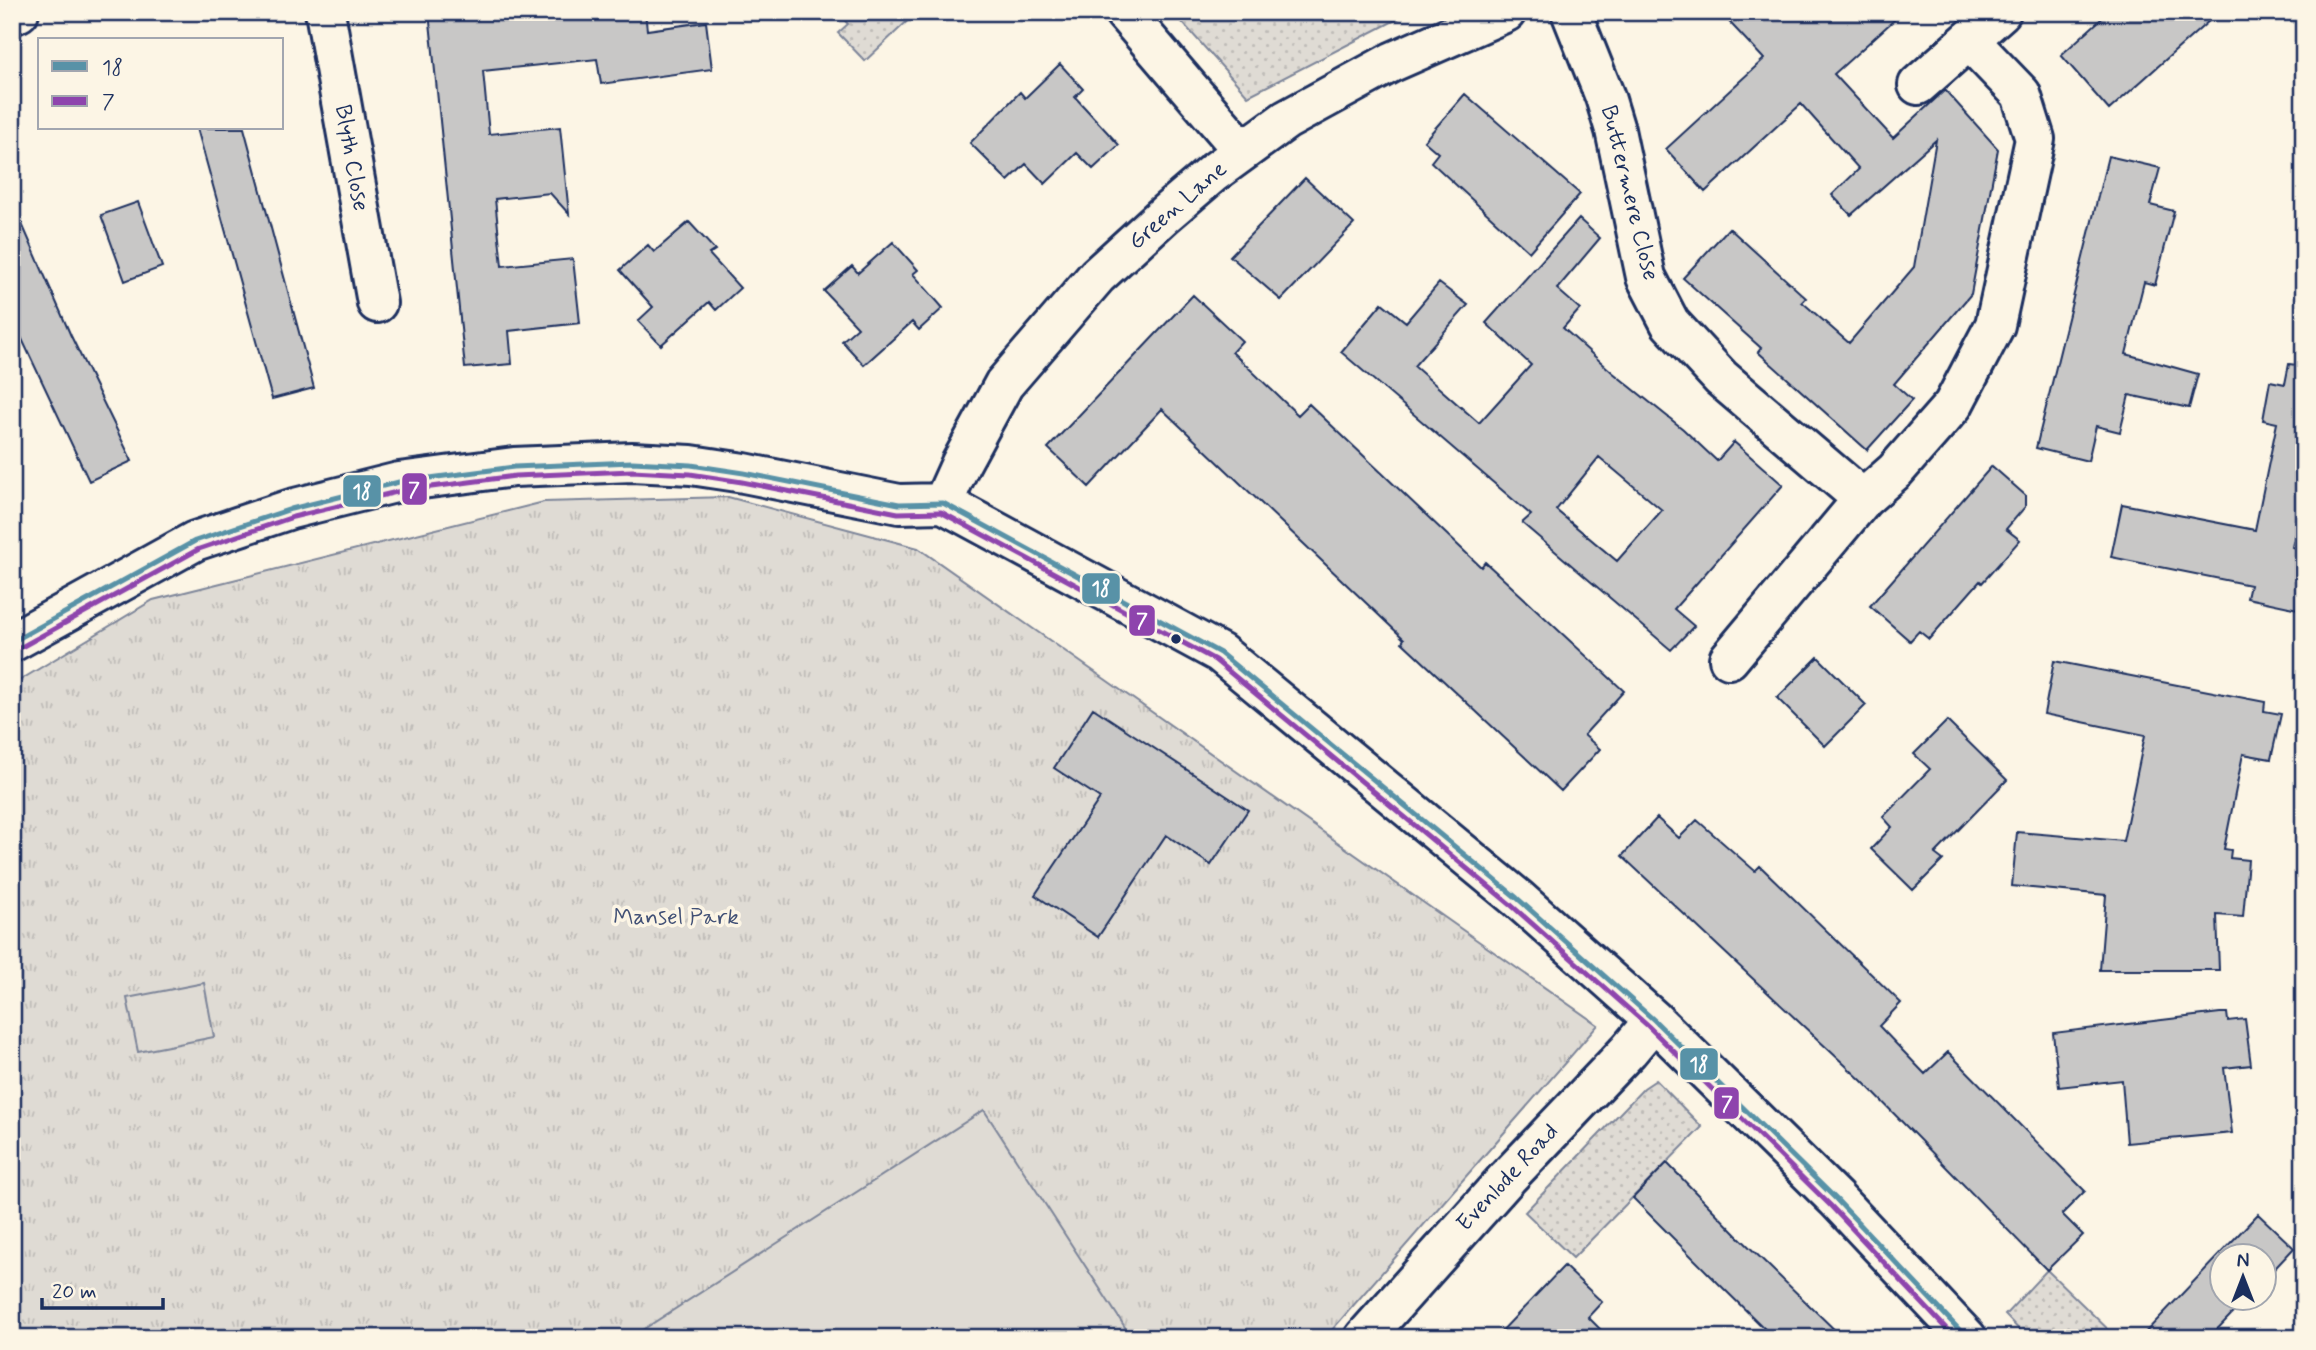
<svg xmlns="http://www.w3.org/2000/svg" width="2316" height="1350" font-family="Mynerve,sans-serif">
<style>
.grass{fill:url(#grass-dots);stroke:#7d8599;stroke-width:2}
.park{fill:url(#park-tufts);stroke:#7d8599;stroke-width:2}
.garden{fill:#dfdbd4;stroke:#7d8599;stroke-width:2}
.building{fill:#c8c7c6;stroke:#1b2f5e;stroke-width:2;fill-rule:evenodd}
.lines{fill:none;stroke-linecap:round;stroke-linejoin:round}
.street-casing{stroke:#1b2f5e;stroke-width:44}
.street{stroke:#fcf5e5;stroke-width:38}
.bus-1-casing{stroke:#fcf5e5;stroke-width:10}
.bus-2-casing{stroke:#fcf5e5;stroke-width:10}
.bus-1{stroke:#5892a7;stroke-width:5}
.bus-2{stroke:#8e44ad;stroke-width:5}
.bus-dot{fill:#1b2f5e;stroke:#fcf5e5;stroke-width:2.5}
.labels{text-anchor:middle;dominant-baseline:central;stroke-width:7;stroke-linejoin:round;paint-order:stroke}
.street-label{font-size:23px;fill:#1b2f5e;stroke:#fcf5e5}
.park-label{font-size:23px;fill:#425176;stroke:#fcf5e5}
.line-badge{stroke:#fcf5e5;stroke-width:2.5}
.badge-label{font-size:19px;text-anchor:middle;font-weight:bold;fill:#fff}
</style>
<defs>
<pattern id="grass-dots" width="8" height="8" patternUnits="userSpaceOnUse" patternTransform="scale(1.75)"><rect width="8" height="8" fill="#dfdbd4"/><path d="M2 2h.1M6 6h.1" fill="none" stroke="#bfbcb8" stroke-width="1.8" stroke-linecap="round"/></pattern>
<pattern id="park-tufts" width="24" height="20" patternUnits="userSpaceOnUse" patternTransform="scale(1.75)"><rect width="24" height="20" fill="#dfdbd4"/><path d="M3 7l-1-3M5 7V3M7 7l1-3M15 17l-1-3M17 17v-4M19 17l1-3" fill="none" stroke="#bfbcb8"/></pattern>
</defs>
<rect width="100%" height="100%" fill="#fcf5e5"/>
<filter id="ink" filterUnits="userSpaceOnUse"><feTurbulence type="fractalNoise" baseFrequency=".0143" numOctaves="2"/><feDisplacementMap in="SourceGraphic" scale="14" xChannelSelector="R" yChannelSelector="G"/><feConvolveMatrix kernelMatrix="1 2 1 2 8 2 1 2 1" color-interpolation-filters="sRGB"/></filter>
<g filter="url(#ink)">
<path class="grass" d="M 837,12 L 917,12 L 865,61 L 838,33 L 848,24 Z
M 1173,12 L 1411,12 L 1248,96 Z
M 1656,1080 L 1702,1127 L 1573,1258 L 1525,1212 L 1644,1088 Z
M 2047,1270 L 2117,1338 L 2027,1338 L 2005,1315 Z"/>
<path class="park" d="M 728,497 L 918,548 L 1598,1025 L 1325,1338 L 12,1338 L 12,685 L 153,600 L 544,502 Z"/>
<path class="garden" d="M 204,983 L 214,1037 L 138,1052 L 127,998 Z
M 984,1110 L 1132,1338 L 630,1338 Z"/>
<path class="building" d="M 429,12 L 645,12 L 647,30 L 706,22 L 712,69 L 601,84 L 597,59 L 483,71 L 489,134 L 560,127 L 569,214 L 550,193 L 495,199 L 502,266 L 573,259 L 580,323 L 509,331 L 512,364 L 465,368 Z
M 1720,12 L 1903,12 L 1834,74 L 1893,138 L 1945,90 L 1998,149 L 1971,294 L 1894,384 L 1912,400 L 1867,450 L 1758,352 L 1761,348 L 1683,278 L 1729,228 L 1806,298 L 1802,302 L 1849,343 L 1914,267 L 1936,140 L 1851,215 L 1832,195 L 1859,169 L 1801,104 L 1705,192 L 1666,149 L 1764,59 Z
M 2109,12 L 2219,12 L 2109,110 L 2061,55 Z
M 1060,64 L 1083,89 L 1075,97 L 1119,145 L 1093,169 L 1077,153 L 1045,184 L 1026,164 L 1008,181 L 970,143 L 1020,92 L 1025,98 Z
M 1465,94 L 1580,194 L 1529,252 L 1431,162 L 1438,153 L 1424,141 Z
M 197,128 L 244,128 L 314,388 L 272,399 Z
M 2108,156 L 2160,168 L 2150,205 L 2174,211 L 2155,285 L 2144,282 L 2126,354 L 2198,374 L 2189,408 L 2129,395 L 2120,432 L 2096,426 L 2088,461 L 2036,448 Z
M 1305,178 L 1354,224 L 1281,300 L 1230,256 Z
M 12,201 L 71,336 L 132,461 L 89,481 L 12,318 Z
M 138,202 L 162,267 L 125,281 L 101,215 Z
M 1579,219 L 1600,238 L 1557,289 L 1580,309 L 1563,328 L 1612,372 L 1683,429 L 1717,461 L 1734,442 L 1783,485 L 1674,609 L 1694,626 L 1671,650 L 1522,523 L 1531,515 L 1341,352 L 1382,303 L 1406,322 L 1439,283 L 1468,305 L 1414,366 L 1479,423 L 1531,365 L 1486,323 ZM 1599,457 L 1662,510 L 1617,561 L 1556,510 Z
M 689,222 L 715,250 L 709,254 L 740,288 L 716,310 L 709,302 L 661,345 L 638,321 L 653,307 L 620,270 L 648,245 L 654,252 Z
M 893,242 L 918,270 L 913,274 L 943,308 L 919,330 L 912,322 L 864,365 L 842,341 L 858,327 L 824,291 L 852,266 L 858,273 Z
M 1193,295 L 1242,341 L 1232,352 L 1298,415 L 1309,404 L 1481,567 L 1485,562 L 1624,691 L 1584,735 L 1600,749 L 1561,791 L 1402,642 L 1404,639 L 1162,409 L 1089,487 L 1048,448 Z
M 2289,364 L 2304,366 L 2304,493 L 2292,547 L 2304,549 L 2304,580 L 2298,609 L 2247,598 L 2250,585 L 2111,557 L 2122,504 L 2255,530 L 2277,423 L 2263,420 L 2270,381 L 2285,384 Z
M 1992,466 L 2025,495 L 2025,507 L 2006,529 L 2020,540 L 1982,583 L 1980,581 L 1929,639 L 1919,631 L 1910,641 L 1870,606 Z
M 1818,657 L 1866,705 L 1825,746 L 1777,698 Z
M 2054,661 L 2265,702 L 2264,711 L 2281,714 L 2271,759 L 2243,754 L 2224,849 L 2231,850 L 2230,858 L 2248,860 L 2243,917 L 2217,915 L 2219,970 L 2100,970 L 2106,895 L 2012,886 L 2017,832 L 2123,841 L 2145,735 L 2044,714 Z
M 1093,708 L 1248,810 L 1211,865 L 1166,835 L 1098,937 L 1035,895 L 1100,798 L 1054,768 Z
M 1947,721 L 2007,780 L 1935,854 L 1943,860 L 1913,890 L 1871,849 L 1892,827 L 1883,817 L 1930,769 L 1914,754 Z
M 1657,818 L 1679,838 L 1697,820 L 1755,871 L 1760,866 L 1901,1003 L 1879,1026 L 1925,1074 L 1948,1052 L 2085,1191 L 2062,1214 L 2083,1235 L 2047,1270 L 1862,1081 L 1622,856 Z
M 2220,1013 L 2227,1013 L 2228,1021 L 2245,1019 L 2251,1065 L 2224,1068 L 2232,1133 L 2127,1143 L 2122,1080 L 2059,1087 L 2053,1033 Z
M 1667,1163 L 1737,1235 L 1843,1338 L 1774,1338 L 1718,1283 L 1633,1198 Z
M 2258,1214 L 2294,1248 L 2264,1280 L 2264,1256 L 2222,1256 L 2222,1298 L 2247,1298 L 2209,1338 L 2140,1338 Z
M 1564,1266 L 1602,1302 L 1588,1317 L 1609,1338 L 1495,1338 Z"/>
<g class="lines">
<defs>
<path id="street" d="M 325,12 L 377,303
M 1124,12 L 1243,151
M 1571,12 L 1605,97 L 1615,130 L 1646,277 L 1670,323 L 1721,378 L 1863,499
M 12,15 L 19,12
M 1918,85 L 2001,12
M 943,503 L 961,463 L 1004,384 L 1097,276 L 1165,214 L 1213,173 L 1286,120 L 1392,62 L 1506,12
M 12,642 L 195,541 L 291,509 L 399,482 L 514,467 L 632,462 L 691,465 L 744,473 L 899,504 L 943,503 L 1220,653 L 1517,898 L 1654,1020 L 1836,1199 L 1967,1338
M 1729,659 L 1863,499 L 1895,471 L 1953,405 L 1995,325 L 2035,139 L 2021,94 L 1969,40
M 1364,1338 L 1508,1177 L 1629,1050 L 1654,1020"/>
</defs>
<use href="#street" class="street-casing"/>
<use href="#street" class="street"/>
<defs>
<path id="bus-1" d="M 12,642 L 195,541 L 291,509 L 399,482 L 514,467 L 632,462 L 691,465 L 744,473 L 899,504 L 943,503 L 1220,653 L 1517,898 L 1654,1020 L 1836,1199 L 1967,1338"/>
<path id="bus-2" d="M 16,650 L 199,549 L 293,517 L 401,491 L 515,476 L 632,471 L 690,474 L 742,482 L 898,513 L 941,512 L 1215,660 L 1511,905 L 1648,1026 L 1830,1205 L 1955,1338"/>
</defs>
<use href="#bus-1" class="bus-1-casing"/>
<use href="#bus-2" class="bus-2-casing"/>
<use href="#bus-1" class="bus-1"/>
<use href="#bus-2" class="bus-2"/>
</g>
</g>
<circle class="bus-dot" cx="1176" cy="639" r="6"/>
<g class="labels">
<g class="street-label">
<text transform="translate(351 158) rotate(80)">Blyth Close</text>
<text transform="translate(1629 193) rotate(76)">Buttermere Close</text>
<text transform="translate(1178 206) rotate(-41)">Green Lane</text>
<text transform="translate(1508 1178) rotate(-47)">Evenlode Road</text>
</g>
<g class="park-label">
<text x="676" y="918">Mansel Park</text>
</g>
</g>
<g class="line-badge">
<rect x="401" y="472" width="27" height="34" rx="7" fill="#8e44ad"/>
<rect x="342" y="474" width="40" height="34" rx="7" fill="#5892a7"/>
<rect x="1081" y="572" width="40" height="33" rx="7" fill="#5892a7"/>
<rect x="1128" y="604" width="28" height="33" rx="7" fill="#8e44ad"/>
<rect x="1679" y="1047" width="40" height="34" rx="7" fill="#5892a7"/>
<rect x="1713" y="1086" width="27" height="34" rx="7" fill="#8e44ad"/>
</g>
<g class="badge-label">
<text x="414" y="496">7</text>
<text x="362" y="498">18</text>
<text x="1101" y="595">18</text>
<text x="1142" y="627">7</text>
<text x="1699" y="1071">18</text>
<text x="1727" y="1110">7</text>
</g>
<rect width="2316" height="1350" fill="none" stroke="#fcf5e5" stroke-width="42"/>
<rect x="21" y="21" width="2274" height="1308" fill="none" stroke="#1b2f5e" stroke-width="2.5" filter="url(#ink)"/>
<rect x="38" y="38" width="245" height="91" fill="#fcf5e5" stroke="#a2a6af" stroke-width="2"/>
<rect x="52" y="61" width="35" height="10" fill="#5892a7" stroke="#a2a6af" stroke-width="2"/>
<text x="102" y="74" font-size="21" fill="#1b2f5e">18</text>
<rect x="52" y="96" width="35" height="10" fill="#8e44ad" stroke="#a2a6af" stroke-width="2"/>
<text x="102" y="108" font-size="21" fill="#1b2f5e">7</text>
<g transform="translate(2243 1277)"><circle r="33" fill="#fcf5e5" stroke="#a2a6af" stroke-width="2"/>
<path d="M0-5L12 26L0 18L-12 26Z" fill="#1b2f5e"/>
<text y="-10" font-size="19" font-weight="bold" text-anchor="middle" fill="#1b2f5e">N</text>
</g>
<path d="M42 1298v10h121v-10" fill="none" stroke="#1b2f5e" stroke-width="3.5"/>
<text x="52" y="1298" font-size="21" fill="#1b2f5e" stroke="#fcf5e5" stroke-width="5" paint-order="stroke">20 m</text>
</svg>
